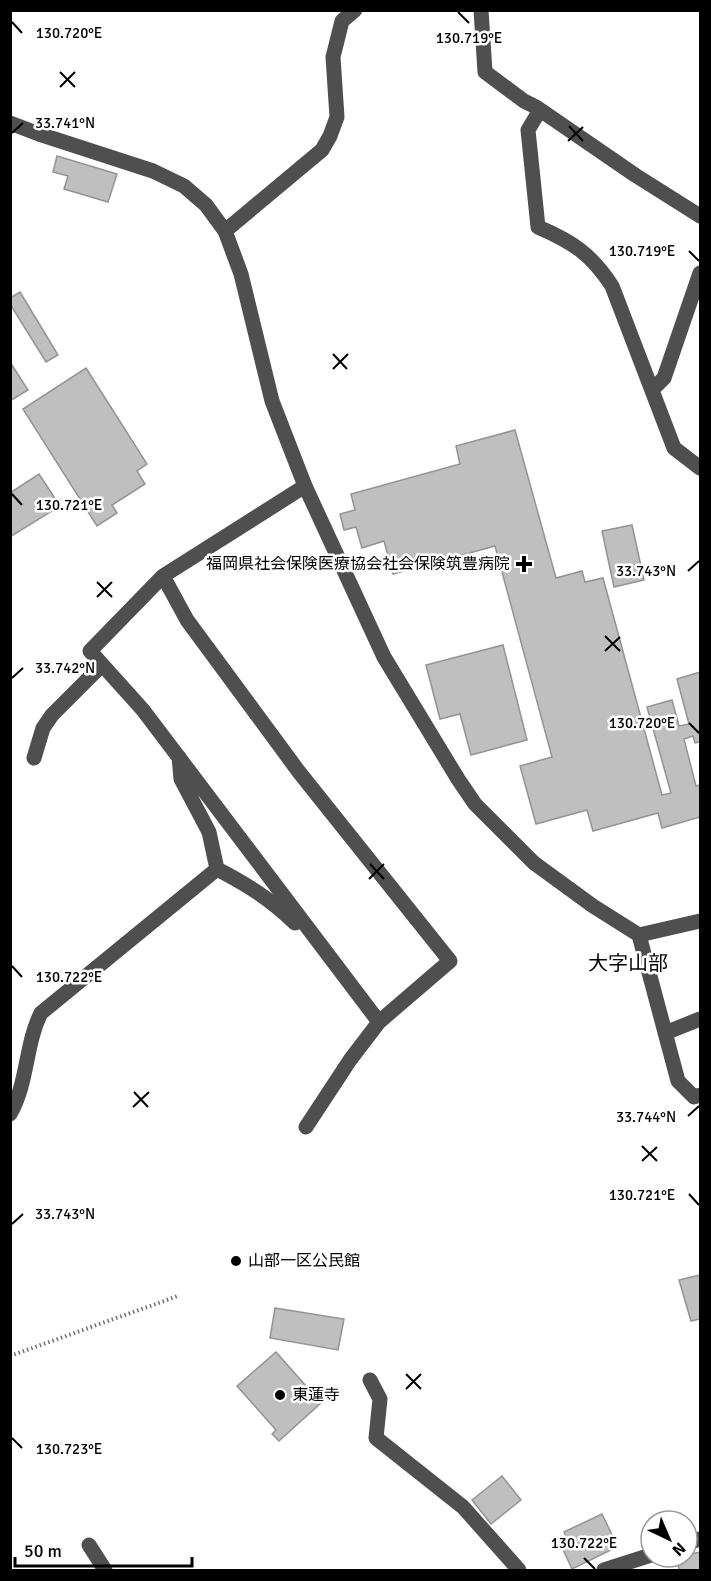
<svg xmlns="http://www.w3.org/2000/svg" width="711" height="1581" font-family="Signika,'Noto Sans JP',sans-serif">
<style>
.building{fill:#bfbfbf;stroke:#939393;stroke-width:1.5}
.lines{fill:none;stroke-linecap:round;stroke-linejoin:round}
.path{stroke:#717171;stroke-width:4;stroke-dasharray:1.5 3;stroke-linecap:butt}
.minor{stroke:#4f4f4f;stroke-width:15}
.ticks{fill:none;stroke:#000;stroke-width:2}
.poi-dot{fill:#000;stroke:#fff;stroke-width:2}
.labels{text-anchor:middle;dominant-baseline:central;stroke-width:5;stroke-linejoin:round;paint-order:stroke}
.poi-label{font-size:16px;fill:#000;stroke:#fff;text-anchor:start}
.quarter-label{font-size:20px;fill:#000;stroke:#fff}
.ticks-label{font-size:15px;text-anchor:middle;fill:#000;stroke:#fff;stroke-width:5;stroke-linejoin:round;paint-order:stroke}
</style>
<rect width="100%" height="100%" fill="#fff"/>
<path class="building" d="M 57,156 L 117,174 L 108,202 L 64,189 L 68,176 L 53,172 Z
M 20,292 L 58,355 L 46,362 L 10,304 L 10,298 Z
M 10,362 L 28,390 L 10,401 Z
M 86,368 L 147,464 L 137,471 L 145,484 L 112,505 L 117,513 L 97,526 L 23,409 Z
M 515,430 L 556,578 L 582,571 L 585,582 L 603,578 L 662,795 L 671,793 L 647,707 L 672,700 L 679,726 L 689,724 L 677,679 L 700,672 L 700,742 L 695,743 L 693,736 L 684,739 L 696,786 L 700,785 L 700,817 L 662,828 L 658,813 L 593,831 L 587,810 L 536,824 L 520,766 L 552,757 L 495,546 L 393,574 L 384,541 L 362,548 L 356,527 L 344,530 L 340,514 L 355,510 L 351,494 L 460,464 L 456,446 Z
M 39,474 L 60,506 L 10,537 L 10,493 Z
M 632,525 L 644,580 L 614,587 L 602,531 Z
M 503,645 L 527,740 L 471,755 L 460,714 L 440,719 L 426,665 Z
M 700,1275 L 700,1319 L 691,1321 L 679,1280 Z
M 275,1308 L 344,1319 L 338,1350 L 270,1338 Z
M 276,1352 L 321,1403 L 279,1441 L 272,1434 L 276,1430 L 237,1386 Z
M 502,1476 L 521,1500 L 491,1524 L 472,1500 Z
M 602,1514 L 615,1541 L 610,1544 L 613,1549 L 572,1569 L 559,1541 L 566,1537 L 564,1532 Z
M 700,1552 L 700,1570 L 679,1570 L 677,1558 L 687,1557 L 687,1555 Z"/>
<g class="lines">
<path class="path" d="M 10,1356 L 178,1296"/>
<path class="minor" d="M 481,10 L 485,72 L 524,101 L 536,107 L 635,175 L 700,216
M 540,110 L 528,130 L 538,227 C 573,242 591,254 612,286 L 674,448 L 700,468
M 10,123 L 39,134 L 153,171 L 184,186 L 206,205 L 225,231 L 241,274 L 272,401 L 305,486 L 384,657 L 458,779 L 475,804 L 534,863 L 593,906 L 639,935 L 700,921
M 225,231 L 322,150 L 330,136 L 337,117 L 333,57 L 342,21 L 355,10
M 652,390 L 664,378 L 700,273
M 163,576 L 187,620 L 299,772 L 450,961 L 379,1022 L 143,710 L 90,651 L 163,576 L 305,486
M 179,757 L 181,779 L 209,832 L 217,869
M 34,758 L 43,728 L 52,715 L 102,665
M 639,935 L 678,1081 L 694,1097 L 700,1095
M 665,1033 L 700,1019
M 10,1114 C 28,1083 25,1045 41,1013 L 217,869 C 248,885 270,899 295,923
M 306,1127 L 350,1060 L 379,1022
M 370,1380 L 380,1399 L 376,1438 L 463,1507 L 519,1570
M 687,1543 L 700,1539
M 89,1545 L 105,1570
M 604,1570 L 651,1555"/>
</g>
<path class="ticks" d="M 458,12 L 469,23M 12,22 L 22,33M 60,72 L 75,87M 60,87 L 75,72M 569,126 L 583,141M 12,133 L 23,123M 568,141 L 583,127M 689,251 L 699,261M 333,354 L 347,369M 333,369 L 348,354M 12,494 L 22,505M 688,571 L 699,561M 97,582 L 112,597M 97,597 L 112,582M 605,636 L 620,651M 605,651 L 620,637M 12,678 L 23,668M 689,723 L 699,733M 370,864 L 384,879M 369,879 L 384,864M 12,966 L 22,977M 134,1092 L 148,1107M 133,1107 L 149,1092M 688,1116 L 699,1106M 642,1146 L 657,1161M 642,1161 L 657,1147M 689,1194 L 699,1205M 12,1224 L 23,1214M 406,1374 L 421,1389M 406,1389 L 421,1374M 12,1438 L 22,1448M 584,1558 L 595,1569"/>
<g class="poi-dot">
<path d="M521 555h6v6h6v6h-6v6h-6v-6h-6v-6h6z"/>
<circle cx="236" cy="1261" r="6"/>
<circle cx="280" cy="1395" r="6"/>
</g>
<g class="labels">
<g class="poi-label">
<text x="510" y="564" text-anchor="end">福岡県社会保険医療協会社会保険筑豊病院</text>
<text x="248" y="1261">山部一区公民館</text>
<text x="292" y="1395">東蓮寺</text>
</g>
<g class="quarter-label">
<text x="628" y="963">大字山部</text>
</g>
</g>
<g class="ticks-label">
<text x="69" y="38">130.720°E</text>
<text x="469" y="43">130.719°E</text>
<text x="65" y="128">33.741°N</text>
<text x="642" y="256">130.719°E</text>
<text x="69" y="510">130.721°E</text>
<text x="646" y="576">33.743°N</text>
<text x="65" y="673">33.742°N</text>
<text x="642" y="728">130.720°E</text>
<text x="69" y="982">130.722°E</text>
<text x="646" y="1122">33.744°N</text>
<text x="642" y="1200">130.721°E</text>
<text x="65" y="1219">33.743°N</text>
<text x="69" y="1454">130.723°E</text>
<text x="584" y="1548">130.722°E</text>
</g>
<rect width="711" height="1581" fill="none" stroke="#000000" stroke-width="24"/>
<g transform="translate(669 1539) rotate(136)"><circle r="28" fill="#ffffff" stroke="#999999" stroke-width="1.5"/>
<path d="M0-4.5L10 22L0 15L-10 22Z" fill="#000000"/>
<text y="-9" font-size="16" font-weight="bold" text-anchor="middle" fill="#000000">N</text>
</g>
<path d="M15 1557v9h177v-9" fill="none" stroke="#000000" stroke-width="3"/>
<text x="24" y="1557" font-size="18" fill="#000000" stroke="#ffffff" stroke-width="4.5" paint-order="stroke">50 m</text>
</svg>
